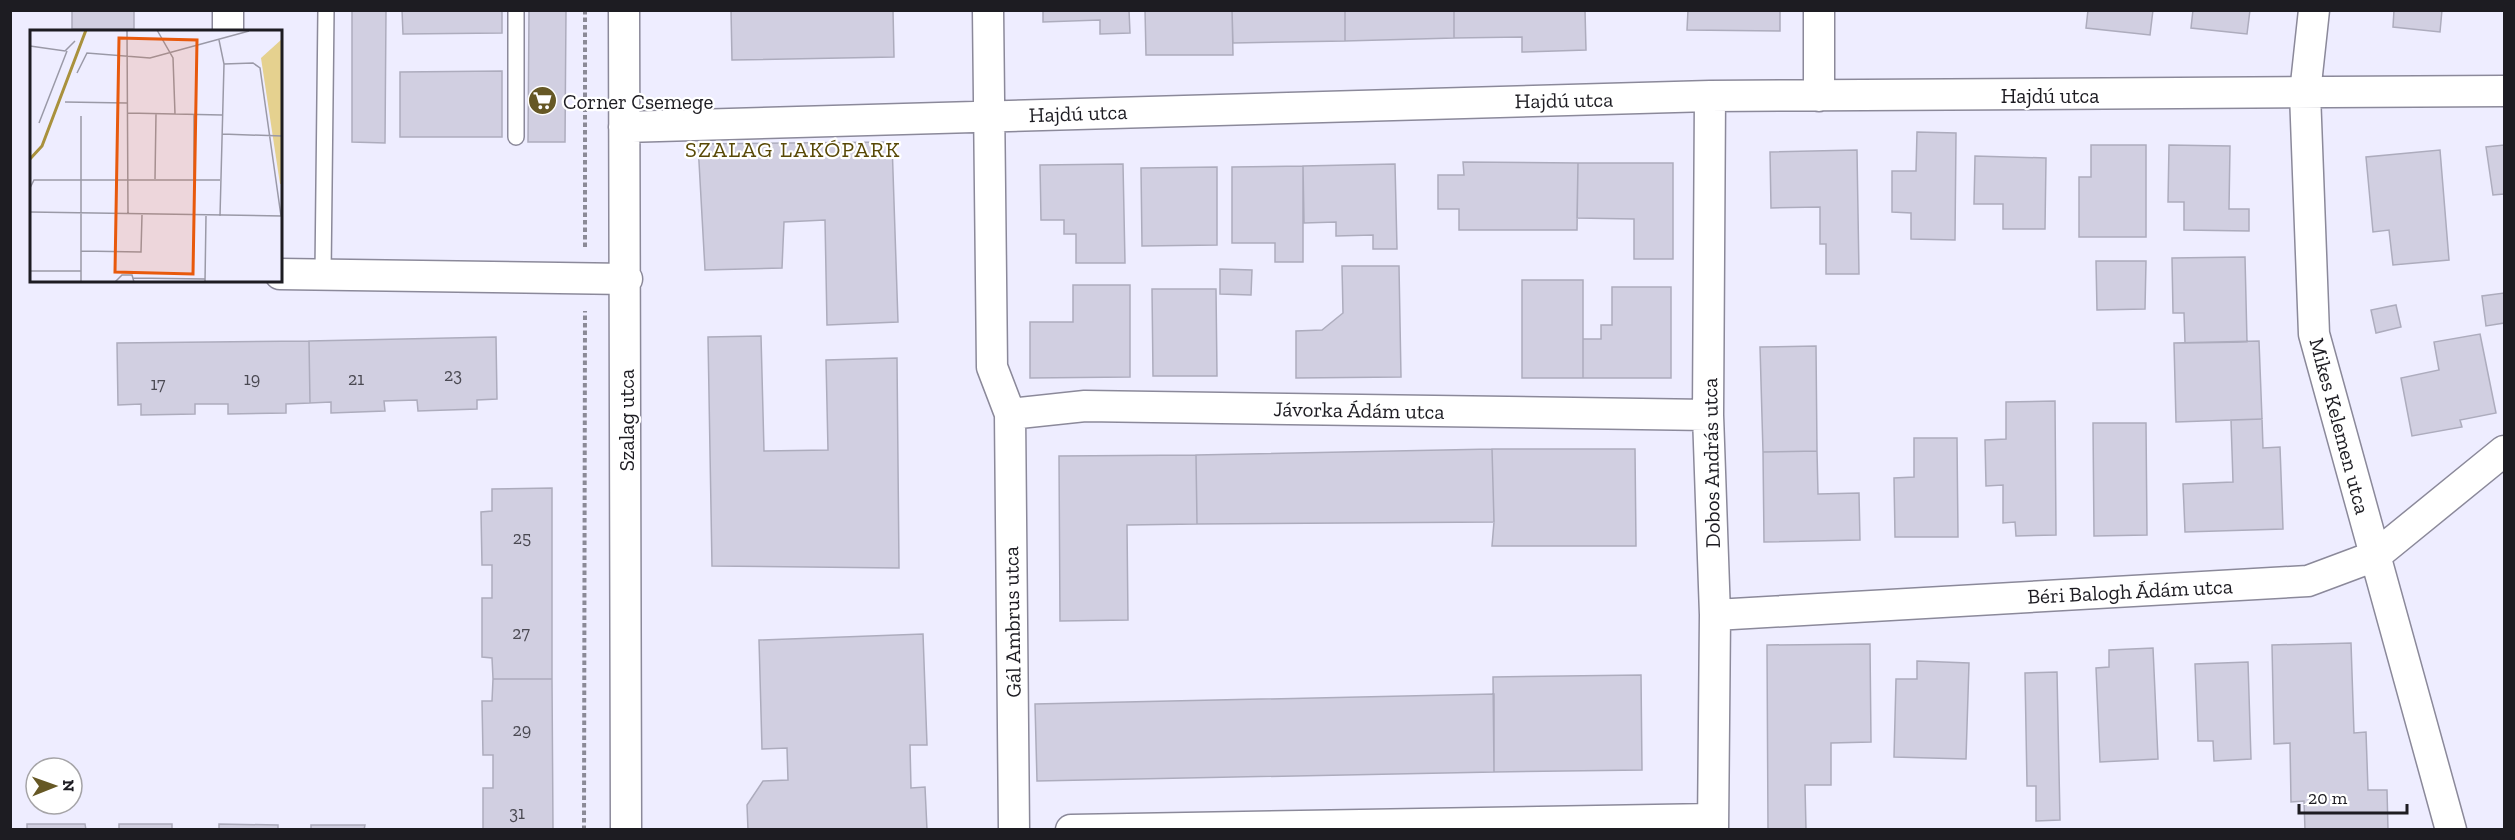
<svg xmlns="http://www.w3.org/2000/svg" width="2515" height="840" font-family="'Zilla Slab',serif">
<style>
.building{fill:#d1cfe1;stroke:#adacbd;stroke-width:1.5}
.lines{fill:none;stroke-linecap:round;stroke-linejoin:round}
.lane-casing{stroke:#8b899a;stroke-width:18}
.street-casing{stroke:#8b899a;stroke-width:33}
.path{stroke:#8b8a97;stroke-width:4;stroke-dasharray:4.5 3;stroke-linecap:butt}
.lane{stroke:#fff;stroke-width:15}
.street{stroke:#fff;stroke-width:30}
.labels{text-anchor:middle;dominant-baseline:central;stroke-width:4.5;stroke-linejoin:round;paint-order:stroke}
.number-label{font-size:18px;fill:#4a4952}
.street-label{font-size:21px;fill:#1d1c22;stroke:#fff}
.poi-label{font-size:21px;fill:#1d1c22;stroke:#fff;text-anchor:start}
.neighbourhood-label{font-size:22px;letter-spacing:1.5px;fill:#584806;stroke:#fff}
.inset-river{fill:none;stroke:#a9913d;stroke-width:3}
.inset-road{fill:none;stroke:#9a99a7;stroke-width:1.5}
.view{fill:#e8590c;fill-opacity:0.15;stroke:#e8590c;stroke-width:3}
.inset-edge{fill:none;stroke:#1d1c22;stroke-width:3}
</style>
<rect width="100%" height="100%" fill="#eeedff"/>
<path class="building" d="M 72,10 L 134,10 L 134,29 L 72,29 Z
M 352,10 L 386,10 L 385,143 L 352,142 Z
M 402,10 L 502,10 L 502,33 L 403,34 Z
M 529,10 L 566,10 L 565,142 L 528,142 Z
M 731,10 L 893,10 L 894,57 L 732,60 Z
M 1043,10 L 1129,10 L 1130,33 L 1100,34 L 1100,20 L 1043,22 Z
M 1145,10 L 1232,10 L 1233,55 L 1146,55 Z
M 1232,10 L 1345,10 L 1345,41 L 1233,43 Z
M 1345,10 L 1454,10 L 1454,38 L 1345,41 Z
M 1454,10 L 1585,10 L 1586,50 L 1522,52 L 1522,37 L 1454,38 Z
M 1688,10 L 1780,10 L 1780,31 L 1687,30 Z
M 2088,10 L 2153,10 L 2150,35 L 2086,28 Z
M 2193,10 L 2250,10 L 2247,34 L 2191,28 Z
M 2394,10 L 2442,10 L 2440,32 L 2393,27 Z
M 72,29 L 134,29 L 134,32 L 72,32 Z
M 502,71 L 502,137 L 400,137 L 400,72 Z
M 1917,132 L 1956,133 L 1955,240 L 1911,239 L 1911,213 L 1892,212 L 1892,171 L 1916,171 Z
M 892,142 L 898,322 L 827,325 L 825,220 L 784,222 L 782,268 L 705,270 L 698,144 Z
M 2091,145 L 2146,145 L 2146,237 L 2079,237 L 2079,177 L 2091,177 Z
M 2169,145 L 2230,146 L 2229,209 L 2249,209 L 2249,231 L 2184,230 L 2184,202 L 2168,202 Z
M 2504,145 L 2504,194 L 2493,195 L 2486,147 Z
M 1857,150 L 1859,274 L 1826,274 L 1826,244 L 1820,244 L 1820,207 L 1771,208 L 1770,152 Z
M 2440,150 L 2449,260 L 2393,265 L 2389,230 L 2373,232 L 2366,157 Z
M 1975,156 L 2046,158 L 2045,229 L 2003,229 L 2003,204 L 1974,204 Z
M 1463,162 L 1578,163 L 1577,230 L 1459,230 L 1459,209 L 1438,209 L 1438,175 L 1464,175 Z
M 1578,163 L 1673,163 L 1673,259 L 1634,259 L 1634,219 L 1577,218 Z
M 1123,164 L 1125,263 L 1076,263 L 1076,234 L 1064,234 L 1064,220 L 1041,220 L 1040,165 Z
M 1395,164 L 1397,249 L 1373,249 L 1373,235 L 1336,236 L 1336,222 L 1304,223 L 1303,166 Z
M 1303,166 L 1303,262 L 1275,262 L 1275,243 L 1232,243 L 1232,167 Z
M 1217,167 L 1217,245 L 1142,246 L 1141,168 Z
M 2245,257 L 2247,342 L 2185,343 L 2184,313 L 2173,313 L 2172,258 Z
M 2096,261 L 2146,261 L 2145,309 L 2097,310 Z
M 1342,266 L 1399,266 L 1401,377 L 1296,378 L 1296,331 L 1322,330 L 1343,313 Z
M 1220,269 L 1252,270 L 1251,295 L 1220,294 Z
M 1522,280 L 1583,280 L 1583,378 L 1522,378 Z
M 1073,285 L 1130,285 L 1130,377 L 1030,378 L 1030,322 L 1073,322 Z
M 1612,287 L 1671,287 L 1671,378 L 1583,378 L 1583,339 L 1601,339 L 1601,325 L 1612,325 Z
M 1152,289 L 1216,289 L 1217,376 L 1153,376 Z
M 2504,293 L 2504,323 L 2486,326 L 2482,296 Z
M 2396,305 L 2401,327 L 2376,333 L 2371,310 Z
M 2480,334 L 2496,413 L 2460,420 L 2462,427 L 2412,436 L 2401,378 L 2439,370 L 2434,342 Z
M 761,336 L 764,451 L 828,450 L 826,360 L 897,358 L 899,568 L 712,566 L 708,337 Z
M 496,337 L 497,399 L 477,400 L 477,409 L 418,411 L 417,400 L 384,401 L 385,411 L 331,413 L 331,402 L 310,403 L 309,341 Z
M 309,341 L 310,403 L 286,404 L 286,413 L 228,414 L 228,404 L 195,404 L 195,414 L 141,415 L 141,404 L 118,405 L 117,343 Z
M 2259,341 L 2262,419 L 2176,422 L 2174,343 Z
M 1816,346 L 1817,451 L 1763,452 L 1760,347 Z
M 2055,401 L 2056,535 L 2016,536 L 2015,522 L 2003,523 L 2003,485 L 1986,486 L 1985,440 L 2006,439 L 2006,402 Z
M 2262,419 L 2263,448 L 2280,447 L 2283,529 L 2185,532 L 2183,484 L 2233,482 L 2231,420 Z
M 2093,423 L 2146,423 L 2147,535 L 2094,536 Z
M 1914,438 L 1957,438 L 1958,537 L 1895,537 L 1894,478 L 1914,477 Z
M 1492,449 L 1635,449 L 1636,546 L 1492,546 L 1494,522 Z
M 1492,449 L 1494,522 L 1197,524 L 1196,455 Z
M 1817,451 L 1818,494 L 1859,493 L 1860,540 L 1764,542 L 1763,452 Z
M 1196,455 L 1197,524 L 1127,525 L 1128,620 L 1060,621 L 1059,456 Z
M 552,488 L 552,679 L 493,679 L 492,658 L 482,657 L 482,598 L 492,598 L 492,565 L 482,565 L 481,512 L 492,511 L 492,489 Z
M 923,634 L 927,745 L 910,745 L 911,788 L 925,787 L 927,830 L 748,830 L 747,805 L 763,781 L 788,780 L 787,748 L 762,749 L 759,640 Z
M 2351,643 L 2354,733 L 2366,732 L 2368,790 L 2387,790 L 2388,830 L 2305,830 L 2304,801 L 2291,802 L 2290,743 L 2274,744 L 2272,645 Z
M 1870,644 L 1871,742 L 1831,743 L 1831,785 L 1805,785 L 1806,830 L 1768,830 L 1767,645 Z
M 2153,648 L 2158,759 L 2100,762 L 2096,668 L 2109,667 L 2109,650 Z
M 1917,661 L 1969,663 L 1966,759 L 1894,757 L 1896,679 L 1917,679 Z
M 2248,662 L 2251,759 L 2214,761 L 2213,741 L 2198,741 L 2195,664 Z
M 2057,672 L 2060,820 L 2036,821 L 2036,786 L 2027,786 L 2025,673 Z
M 1641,675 L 1642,770 L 1494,772 L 1493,677 Z
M 493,679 L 552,679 L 553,830 L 483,830 L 483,788 L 493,788 L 493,755 L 483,755 L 482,701 L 492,701 Z
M 1494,694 L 1494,772 L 1037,781 L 1035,704 Z
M 27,824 L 85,824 L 86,830 L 27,830 Z
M 119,824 L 172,824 L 172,830 L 119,830 Z
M 219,824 L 278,825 L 278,830 L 219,830 Z
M 311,825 L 365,825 L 364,830 L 311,830 Z"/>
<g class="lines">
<defs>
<path id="lane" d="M 516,137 L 516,10
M 323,274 L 326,10"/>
<path id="street" d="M 624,10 L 626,830
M 988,10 L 992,367 L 1010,414 L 1014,830
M 1819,10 L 1819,96
M 2314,10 L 2305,93 L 2314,334 L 2451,830
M 228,32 L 228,10
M 1710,96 L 1708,415 L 1715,615 L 1713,830
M 624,127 L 1710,96 L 2504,91
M 280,274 L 627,279
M 1010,414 L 1085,406 L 1708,415
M 1715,615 L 2308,581 L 2375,556 L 2504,451
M 1071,830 L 1713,819"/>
</defs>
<use href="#lane" class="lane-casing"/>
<use href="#street" class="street-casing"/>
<path class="path" d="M 585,247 L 585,10
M 584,830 L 585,311"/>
<use href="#lane" class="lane"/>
<use href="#street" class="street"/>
</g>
<defs>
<symbol id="supermarket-disc" viewBox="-11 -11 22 22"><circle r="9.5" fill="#665825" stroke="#fff"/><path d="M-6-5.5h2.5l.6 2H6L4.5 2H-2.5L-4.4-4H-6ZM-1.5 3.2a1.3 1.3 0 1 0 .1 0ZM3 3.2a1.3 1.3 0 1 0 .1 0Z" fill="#fff"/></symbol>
</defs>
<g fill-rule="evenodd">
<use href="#supermarket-disc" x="526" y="84" width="33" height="33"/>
</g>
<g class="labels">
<g class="number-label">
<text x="453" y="375">23</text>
<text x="252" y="379">19</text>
<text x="356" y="379">21</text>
<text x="158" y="384">17</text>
<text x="522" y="538">25</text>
<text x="521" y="633">27</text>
<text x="522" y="730">29</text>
<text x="517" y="813">31</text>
</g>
<g class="street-label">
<text x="2050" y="95">Hajdú utca</text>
<text transform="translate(1564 100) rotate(-1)">Hajdú utca</text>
<text transform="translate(1078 113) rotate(-2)">Hajdú utca</text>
<text transform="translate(1359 410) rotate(1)">Jávorka Ádám utca</text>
<text transform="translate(626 420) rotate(-90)">Szalag utca</text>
<text transform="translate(2340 426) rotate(75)">Mikes Kelemen utca</text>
<text transform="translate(1711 463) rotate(-91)">Dobos András utca</text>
<text transform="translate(2130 591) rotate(-3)">Béri Balogh Ádám utca</text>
<text transform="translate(1012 622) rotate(-91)">Gál Ambrus utca</text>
</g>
<g class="poi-label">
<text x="563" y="101">Corner Csemege</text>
</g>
<g class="neighbourhood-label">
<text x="793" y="149">SZALAG LAKÓPARK</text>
</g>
</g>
<g transform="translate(30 30)">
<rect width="252" height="252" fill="#eeedff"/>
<path d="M 252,9 L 252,154 L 250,154 L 231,28 Z" fill="#e5d18f"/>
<path class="inset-river" d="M 0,129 L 12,116 L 56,0"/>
<path class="inset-road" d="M 97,0 L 98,184M 127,0 L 143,28 L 145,84M 189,10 L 194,34 L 190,186M 0,16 L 35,21 L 45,11M 194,34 L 223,33 L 230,38 L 251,186M 47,43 L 57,23 L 120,28 L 219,1M 35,72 L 97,73M 97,83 L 192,85M 9,93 L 37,21M 192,104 L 252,106M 125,149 L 126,84M 164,149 L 164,84M 0,158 L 4,150 L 190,150M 0,182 L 252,186M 51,221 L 111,222 L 112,185M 0,241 L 51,241M 103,248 L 175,249M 51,252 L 51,86M 85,252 L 92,245 L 102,245 L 104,252M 175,252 L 176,186"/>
<path class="view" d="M 89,8 L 167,10 L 163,244 L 85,242 Z"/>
<rect width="252" height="252" class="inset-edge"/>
</g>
<rect width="2515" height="840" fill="none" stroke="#1d1c22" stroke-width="24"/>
<g transform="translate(54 786) rotate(89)"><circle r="28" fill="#ffffff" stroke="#a5a4a7" stroke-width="1.5"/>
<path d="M0-4.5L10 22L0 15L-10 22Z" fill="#665825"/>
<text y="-9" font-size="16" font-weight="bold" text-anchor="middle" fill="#1d1c22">N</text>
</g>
<path d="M2299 804v9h108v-9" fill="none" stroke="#1d1c22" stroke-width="3"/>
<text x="2308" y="804" font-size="18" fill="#1d1c22" stroke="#ffffff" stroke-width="4.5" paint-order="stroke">20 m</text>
</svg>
